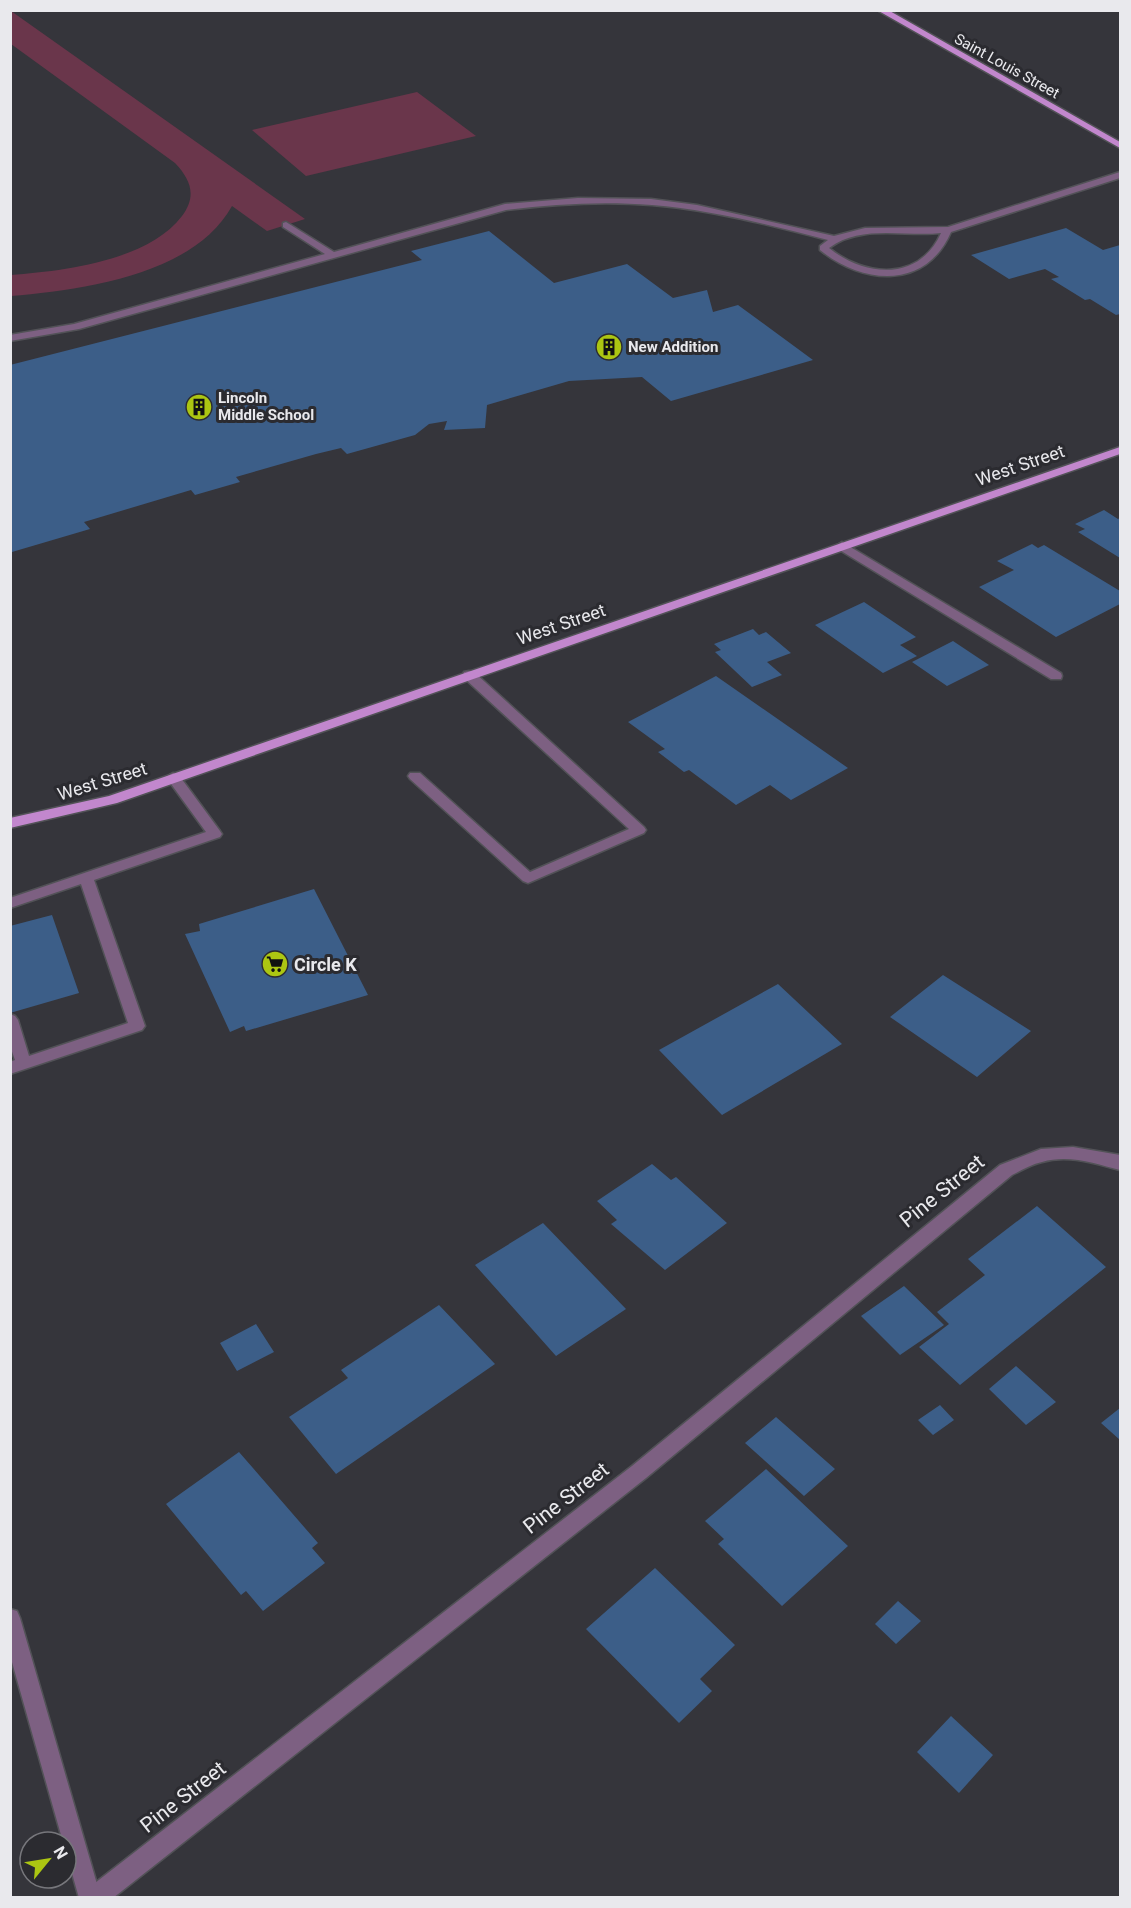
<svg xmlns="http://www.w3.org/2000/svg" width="1131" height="1908" font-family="Roboto,sans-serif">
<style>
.green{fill:#6a364b}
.building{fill:#3c5e88}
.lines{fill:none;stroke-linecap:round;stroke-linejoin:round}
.service-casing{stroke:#525257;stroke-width:3}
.minor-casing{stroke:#525257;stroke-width:3}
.tertiary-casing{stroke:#525257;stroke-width:3}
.primary-casing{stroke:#525257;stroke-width:3}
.service{fill:#7d6082;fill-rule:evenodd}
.minor{fill:#7d6082;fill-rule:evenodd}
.tertiary{fill:#7d6082;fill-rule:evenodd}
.primary{fill:#c287cd;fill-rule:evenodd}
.labels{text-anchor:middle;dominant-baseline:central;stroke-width:6;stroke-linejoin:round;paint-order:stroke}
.far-street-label{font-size:15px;fill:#e9e9ed;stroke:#2b2b30}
.far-poi-label{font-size:15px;font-weight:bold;fill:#e9e9ed;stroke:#2b2b30;text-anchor:start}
.street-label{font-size:18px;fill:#e9e9ed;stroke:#2b2b30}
.poi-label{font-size:18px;font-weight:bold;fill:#e9e9ed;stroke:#2b2b30;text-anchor:start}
.near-street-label{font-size:21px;fill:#e9e9ed;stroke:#2b2b30}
</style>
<rect width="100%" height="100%" fill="#35353b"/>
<path class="green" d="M 11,11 L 305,219 L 267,231 L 232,206 C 194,275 82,290 11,296 L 11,275 C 63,271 148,261 182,216 C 197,196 191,180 175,163 L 11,44 Z
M 417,92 L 476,136 L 306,176 L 252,130 Z"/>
<path class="building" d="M 1066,228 L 1103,250 L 1120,245 L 1120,314 L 1116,315 L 1090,299 L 1085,300 L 1051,279 L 1059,277 L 1045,269 L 1009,279 L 971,255 Z
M 489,231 L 554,283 L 627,264 L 673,298 L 707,290 L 713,312 L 738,305 L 813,360 L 671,401 L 642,377 L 569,381 L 487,405 L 485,428 L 444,430 L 447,421 L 429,424 L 415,435 L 347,454 L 341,448 L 316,454 L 236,477 L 240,482 L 195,495 L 191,490 L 84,522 L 90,529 L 12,552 L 10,550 L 10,365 L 422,260 L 411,251 Z
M 1104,510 L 1118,519 L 1120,518 L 1120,558 L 1078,532 L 1085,529 L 1075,524 Z
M 1032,544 L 1038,548 L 1044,545 L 1120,591 L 1120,604 L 1056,637 L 979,587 L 1014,570 L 997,561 Z
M 864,602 L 916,637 L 900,645 L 917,656 L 883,673 L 815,625 Z
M 753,629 L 759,635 L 766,632 L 791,653 L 767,662 L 782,675 L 752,687 L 715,652 L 721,650 L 714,644 Z
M 953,641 L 989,665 L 947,686 L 912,662 Z
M 716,676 L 848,768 L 791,800 L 770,785 L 736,805 L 689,770 L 684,772 L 658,752 L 665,749 L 628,722 Z
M 314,889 L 368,995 L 246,1031 L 244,1026 L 230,1032 L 185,934 L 200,931 L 199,924 Z
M 52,915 L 79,993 L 10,1013 L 10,926 Z
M 943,975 L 1031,1031 L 977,1077 L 890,1017 Z
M 778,984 L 842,1044 L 722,1115 L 659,1050 Z
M 652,1164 L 671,1180 L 676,1177 L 727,1223 L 665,1270 L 611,1224 L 617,1220 L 597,1201 Z
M 1037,1206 L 1106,1267 L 960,1385 L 919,1347 L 949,1324 L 937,1312 L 985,1275 L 968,1259 Z
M 543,1223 L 626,1309 L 556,1356 L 475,1265 Z
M 904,1286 L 944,1325 L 900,1355 L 861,1316 Z
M 439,1305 L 495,1364 L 336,1474 L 289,1417 L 348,1378 L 341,1370 Z
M 256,1324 L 274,1352 L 237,1371 L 220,1343 Z
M 1016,1366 L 1056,1402 L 1026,1425 L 989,1389 Z
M 940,1405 L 954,1420 L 933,1435 L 918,1420 Z
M 1120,1408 L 1120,1440 L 1101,1423 Z
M 776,1417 L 835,1469 L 804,1496 L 745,1443 Z
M 239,1452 L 318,1543 L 312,1548 L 325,1563 L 263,1611 L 246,1591 L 241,1595 L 166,1504 Z
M 766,1469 L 848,1546 L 782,1606 L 718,1544 L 724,1539 L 705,1521 Z
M 655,1568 L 735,1645 L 700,1679 L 712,1691 L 679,1723 L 586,1629 Z
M 898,1601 L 921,1621 L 896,1644 L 875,1624 Z
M 951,1716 L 993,1755 L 959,1793 L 917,1752 Z"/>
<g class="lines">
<defs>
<path id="service" d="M 1120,172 L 1120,178 L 951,232 C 926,290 863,285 820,250 L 820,246 L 828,240 C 770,225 712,210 652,205 C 603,201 554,204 506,210 L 79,329 L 10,341 L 10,335 L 74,324 L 325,254 L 283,227 L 283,223 L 286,222 L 334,252 L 505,204 L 578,198 L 651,199 L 697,205 L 834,236 L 865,228 L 948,227 ZM 941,233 C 919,282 865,277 829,248 C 861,224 904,237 941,233 Z
M 842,542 L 1061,673 L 1062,676 L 1061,679 L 1051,679 L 838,549 L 836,546 Z
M 469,671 L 474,672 L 644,827 L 646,830 L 644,833 L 528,883 L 523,881 L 410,779 L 408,776 L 410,773 L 420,773 L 530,872 L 629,829 L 464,678 L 463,675 L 464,672 Z
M 173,773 L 178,774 L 220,831 L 222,834 L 220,837 L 94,880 L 145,1026 L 142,1030 L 10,1074 L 10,1062 L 15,1060 L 10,1046 L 10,1014 L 15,1016 L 18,1020 L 29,1056 L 128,1023 L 81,884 L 10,908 L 10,898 L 206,832 L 166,777 Z"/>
<path id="minor" d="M 1073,1147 L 1120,1155 L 1120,1170 C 1096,1164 1069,1154 1042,1162 C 1032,1164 1022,1170 1012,1175 L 646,1478 L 113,1898 L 83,1898 L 86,1890 L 632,1466 L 1000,1165 L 1041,1149 Z"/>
<path id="tertiary" d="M 10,1609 L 17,1611 L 20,1618 L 101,1898 L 79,1898 L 66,1852 L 66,1842 L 63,1842 L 10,1655 Z"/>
<path id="primary" d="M 877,10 L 888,10 L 1120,142 L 1120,148 Z
M 1120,447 L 1120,454 L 117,803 L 10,828 L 10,818 L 109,796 Z"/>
</defs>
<use href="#service" class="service-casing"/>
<use href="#minor" class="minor-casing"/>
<use href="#tertiary" class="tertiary-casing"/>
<use href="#primary" class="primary-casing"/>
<use href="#service" class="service"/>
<use href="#minor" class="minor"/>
<use href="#tertiary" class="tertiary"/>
<use href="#primary" class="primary"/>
</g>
<defs>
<symbol id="building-disc" viewBox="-11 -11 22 22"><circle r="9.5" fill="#acc612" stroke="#2b2b30"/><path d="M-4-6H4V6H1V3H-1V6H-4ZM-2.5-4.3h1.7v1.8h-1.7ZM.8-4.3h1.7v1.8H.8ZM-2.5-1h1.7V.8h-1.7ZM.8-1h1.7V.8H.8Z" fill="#111"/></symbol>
<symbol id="supermarket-disc" viewBox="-11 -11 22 22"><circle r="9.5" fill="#acc612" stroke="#2b2b30"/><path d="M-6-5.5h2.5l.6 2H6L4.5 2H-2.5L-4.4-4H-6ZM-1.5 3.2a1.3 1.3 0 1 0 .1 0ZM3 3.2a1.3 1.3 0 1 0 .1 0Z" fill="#111"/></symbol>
</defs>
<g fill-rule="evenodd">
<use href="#building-disc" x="594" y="332" width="30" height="30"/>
<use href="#building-disc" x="184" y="392" width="30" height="30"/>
<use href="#supermarket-disc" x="260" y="949" width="30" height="30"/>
</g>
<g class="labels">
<g class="far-street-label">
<text transform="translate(1007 66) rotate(29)">Saint Louis Street</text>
</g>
<g class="far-poi-label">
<text x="628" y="347">New Addition</text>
<text x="218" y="398">Lincoln<tspan x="218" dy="17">Middle School</tspan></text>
</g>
<g class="street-label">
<text transform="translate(1020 465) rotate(-19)">West Street</text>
<text transform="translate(561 624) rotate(-19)">West Street</text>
<text transform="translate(102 781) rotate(-17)">West Street</text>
</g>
<g class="poi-label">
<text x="294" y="964">Circle K</text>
</g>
<g class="near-street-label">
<text transform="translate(942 1191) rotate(-39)">Pine Street</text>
<text transform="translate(566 1498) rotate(-38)">Pine Street</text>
<text transform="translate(183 1797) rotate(-38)">Pine Street</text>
</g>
</g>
<rect width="1131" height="1908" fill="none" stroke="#e9e9ed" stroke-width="24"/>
<g transform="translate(48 1860) rotate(60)"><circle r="28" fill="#2b2b30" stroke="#77777c" stroke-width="1.5"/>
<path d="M0-4.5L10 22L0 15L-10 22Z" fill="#acc612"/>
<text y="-9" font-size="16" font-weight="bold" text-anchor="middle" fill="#e9e9ed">N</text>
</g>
</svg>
